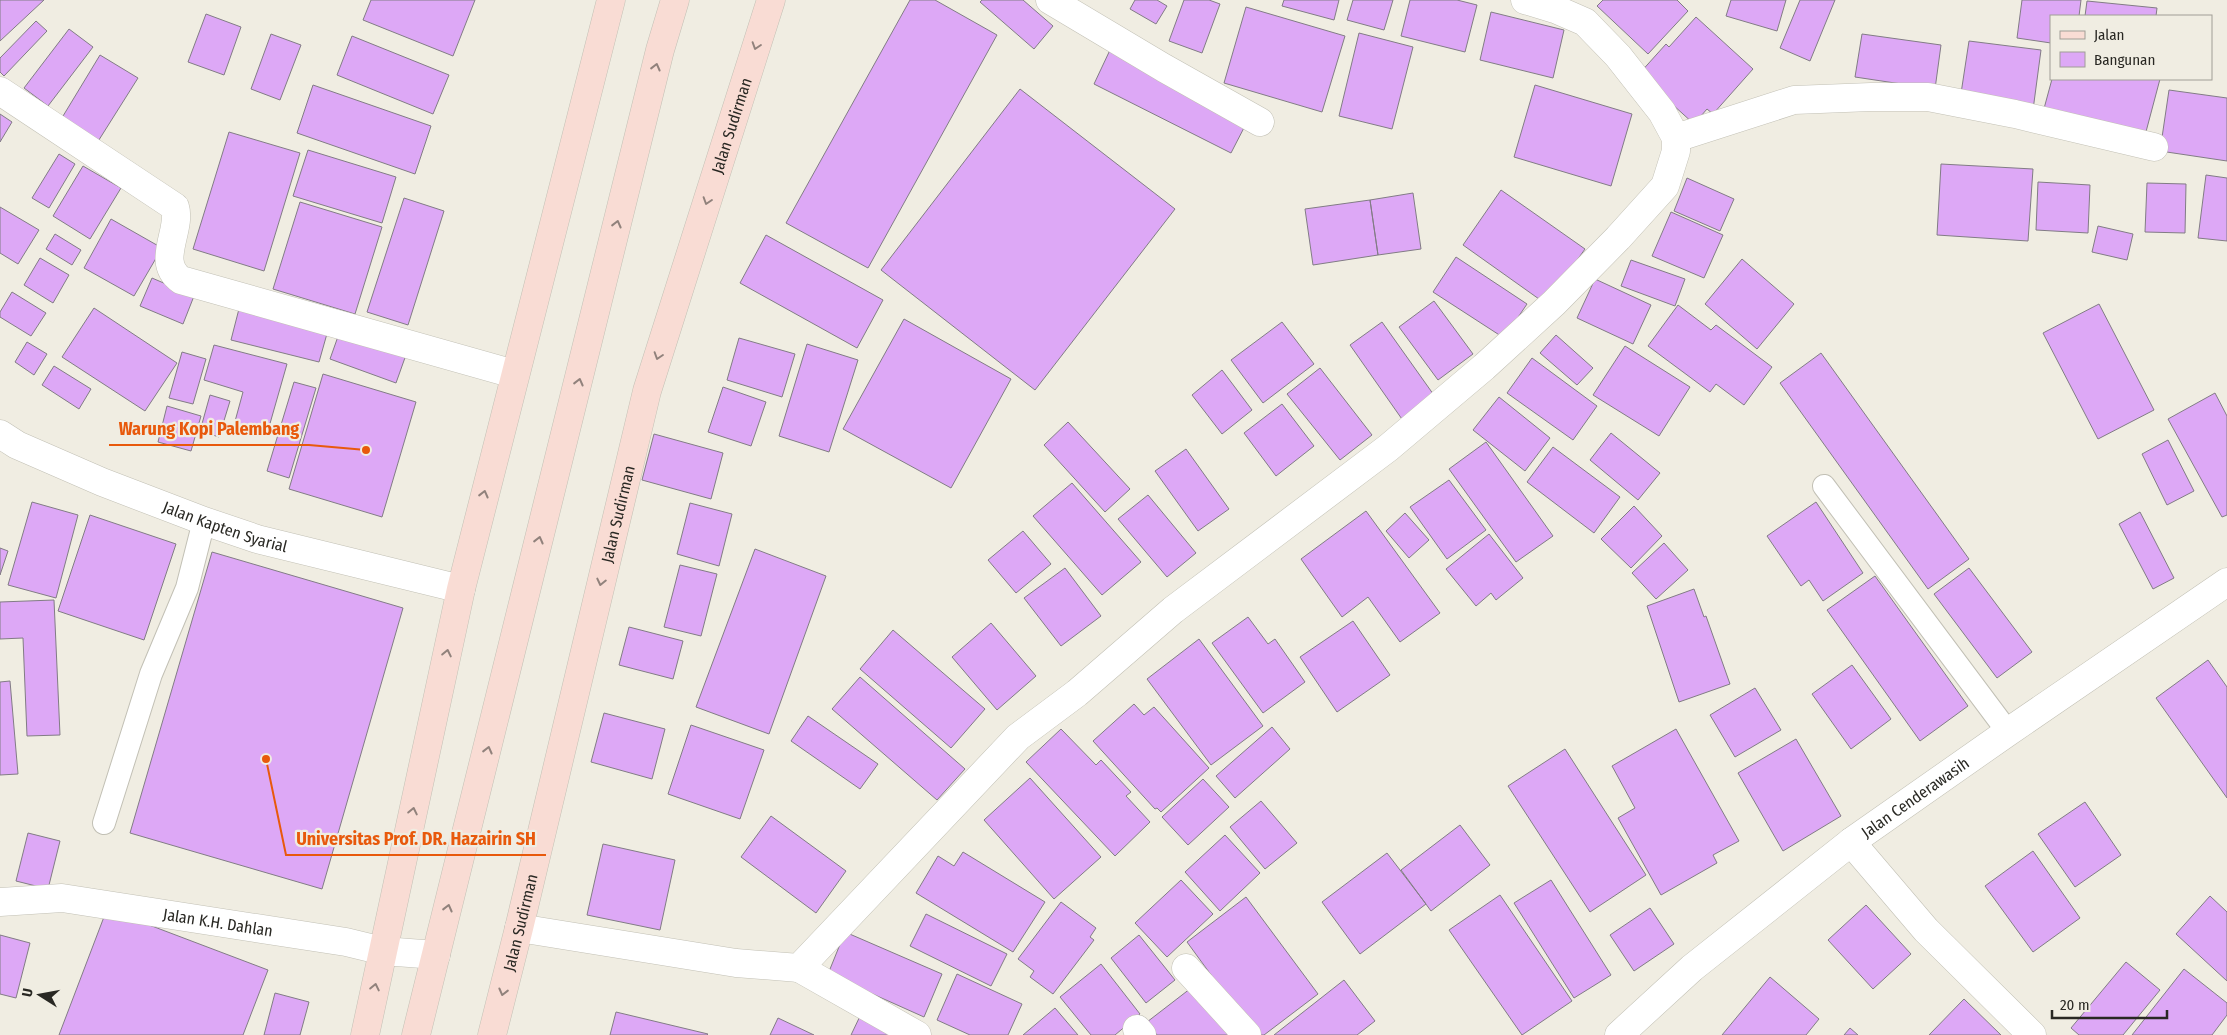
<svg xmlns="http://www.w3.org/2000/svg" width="2227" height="1035" font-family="'Fira Sans Condensed',sans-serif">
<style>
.building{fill:#dda8f6;stroke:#827c85}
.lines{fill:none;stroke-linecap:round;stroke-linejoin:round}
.service-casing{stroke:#c2c0b5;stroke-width:24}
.minor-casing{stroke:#c2c0b5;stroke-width:29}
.tertiary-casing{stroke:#c2c0b5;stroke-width:29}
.secondary-casing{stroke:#c2c0b5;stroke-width:29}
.service{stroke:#fff;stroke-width:22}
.minor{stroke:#fff;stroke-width:28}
.tertiary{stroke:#fff;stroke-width:28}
.secondary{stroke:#f9dcd4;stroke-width:28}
.oneway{stroke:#91827c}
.labels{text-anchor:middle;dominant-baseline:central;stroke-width:4.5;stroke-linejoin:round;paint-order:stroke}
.street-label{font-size:16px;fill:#292823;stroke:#f0ede2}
.leader{fill:none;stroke:#e8590c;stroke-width:2}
.callout-dot{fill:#e8590c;stroke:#f0ede2;stroke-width:2}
.callout-label{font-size:18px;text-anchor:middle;font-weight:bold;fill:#e8590c;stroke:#f0ede2;stroke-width:4.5;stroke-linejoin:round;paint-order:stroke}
</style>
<rect width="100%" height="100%" fill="#f0ede2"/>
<path class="building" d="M 0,0 L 44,0 L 0,41 Z
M 371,0 L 475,0 L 453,56 L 363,20 Z
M 910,0 L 935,0 L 997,35 L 868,268 L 786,223 Z
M 982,0 L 1023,0 L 1053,26 L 1034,49 L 980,2 Z
M 1135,0 L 1157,0 L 1167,6 L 1156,24 L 1130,9 Z
M 1184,0 L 1209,0 L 1220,4 L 1202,53 L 1169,41 Z
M 1284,0 L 1339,0 L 1334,20 L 1282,6 Z
M 1353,0 L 1393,0 L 1384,30 L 1347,20 Z
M 1410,0 L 1457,0 L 1477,5 L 1465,52 L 1401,36 Z
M 1603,0 L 1677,0 L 1688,11 L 1648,54 L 1597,6 Z
M 1731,0 L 1786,0 L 1777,31 L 1726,16 Z
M 1800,0 L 1835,0 L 1810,61 L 1780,48 Z
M 2022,0 L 2081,0 L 2079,16 L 2051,16 L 2051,43 L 2017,38 Z
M 2087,1 L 2157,8 L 2156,16 L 2085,16 Z
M 1246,7 L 1345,36 L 1322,112 L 1224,83 Z
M 1491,12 L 1564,30 L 1553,78 L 1480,60 Z
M 206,14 L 241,27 L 224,75 L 188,62 Z
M 1696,17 L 1753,69 L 1713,114 L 1707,109 L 1694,124 L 1639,74 L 1666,44 L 1669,47 Z
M 36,21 L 47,31 L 4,76 L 0,72 L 0,58 Z
M 69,29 L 93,47 L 48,106 L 24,88 Z
M 1359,33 L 1413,47 L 1392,129 L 1339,116 Z
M 271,34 L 301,45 L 280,100 L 251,89 Z
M 1862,34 L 1941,45 L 1935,89 L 1855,77 Z
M 352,36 L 449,75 L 433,114 L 337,75 Z
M 1969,41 L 2041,50 L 2033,110 L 1960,100 Z
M 1110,50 L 1248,120 L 1231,153 L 1094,84 Z
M 100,55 L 138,78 L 97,143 L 60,121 Z
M 2052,79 L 2160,79 L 2143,143 L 2042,116 Z
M 313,85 L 431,126 L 415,174 L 297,133 Z
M 1535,85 L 1632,114 L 1611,186 L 1514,157 Z
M 1020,89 L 1175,209 L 1035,390 L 881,270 Z
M 2169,90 L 2227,98 L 2227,161 L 2160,151 Z
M 0,114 L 12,122 L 0,142 Z
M 229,132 L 300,153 L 264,271 L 193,249 Z
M 308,150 L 396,177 L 382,223 L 293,196 Z
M 59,154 L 75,164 L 49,208 L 32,198 Z
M 1941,164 L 2033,169 L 2028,241 L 1937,235 Z
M 83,166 L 121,188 L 90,239 L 53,216 Z
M 2206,175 L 2227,178 L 2227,241 L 2198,238 Z
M 1687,178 L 1734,199 L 1720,231 L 1674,211 Z
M 2038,182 L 2090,185 L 2088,233 L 2036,230 Z
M 2147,183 L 2186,184 L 2185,233 L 2145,232 Z
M 1501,190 L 1585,249 L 1546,304 L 1463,245 Z
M 1413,193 L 1421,249 L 1378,255 L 1370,200 Z
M 404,198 L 444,211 L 408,325 L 367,312 Z
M 1370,200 L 1378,255 L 1313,265 L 1305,209 Z
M 300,202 L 382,227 L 355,314 L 273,289 Z
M 0,207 L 39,230 L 18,264 L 0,253 Z
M 1671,212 L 1723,235 L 1704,278 L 1652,256 Z
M 111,219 L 162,248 L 134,296 L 84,268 Z
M 2098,226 L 2133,234 L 2127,260 L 2092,252 Z
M 55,234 L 81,250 L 72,265 L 46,249 Z
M 766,235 L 883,300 L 857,348 L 740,283 Z
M 1456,257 L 1527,304 L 1504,338 L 1433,292 Z
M 40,258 L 69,275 L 53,303 L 24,285 Z
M 1742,259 L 1794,304 L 1757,349 L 1705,304 Z
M 1631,260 L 1685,279 L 1675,306 L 1621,286 Z
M 152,278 L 194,296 L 183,324 L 140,306 Z
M 1595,279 L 1651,305 L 1633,344 L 1577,318 Z
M 12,292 L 46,313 L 31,336 L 0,317 L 0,312 Z
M 241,301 L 330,323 L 319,362 L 231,340 Z
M 1434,301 L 1473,354 L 1438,380 L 1399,327 Z
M 2099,304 L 2154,410 L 2098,439 L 2043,333 Z
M 1678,305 L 1711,330 L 1716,325 L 1772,367 L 1744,405 L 1716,384 L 1710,392 L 1648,346 Z
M 94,308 L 177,363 L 145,411 L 62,357 Z
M 904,319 L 1011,379 L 951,488 L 843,429 Z
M 1282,322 L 1314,364 L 1263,403 L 1231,360 Z
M 1382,322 L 1436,398 L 1404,422 L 1350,345 Z
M 341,328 L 407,352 L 396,383 L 330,359 Z
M 1556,335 L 1593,368 L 1577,385 L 1540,353 Z
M 739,338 L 795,354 L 782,397 L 727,380 Z
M 27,342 L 47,354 L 34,375 L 15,362 Z
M 807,344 L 858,360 L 829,452 L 779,436 Z
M 214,345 L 287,364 L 267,434 L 234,425 L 243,392 L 204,380 Z
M 1625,346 L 1690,387 L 1659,436 L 1593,395 Z
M 182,352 L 206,359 L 193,404 L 169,398 Z
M 1821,353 L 1969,559 L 1928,589 L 1780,383 Z
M 1532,358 L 1597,406 L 1573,440 L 1507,393 Z
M 54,366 L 91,389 L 79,409 L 42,385 Z
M 1320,368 L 1372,435 L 1340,460 L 1287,394 Z
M 1222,370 L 1252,410 L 1222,434 L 1192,395 Z
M 323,374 L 416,402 L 382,517 L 289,489 Z
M 294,382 L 316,388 L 289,478 L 267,471 Z
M 723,387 L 766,402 L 751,446 L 708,432 Z
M 2215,393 L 2227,416 L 2227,515 L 2222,517 L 2168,419 Z
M 210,395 L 230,401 L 219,437 L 200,431 Z
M 1499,397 L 1550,438 L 1525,471 L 1473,430 Z
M 1282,404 L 1314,446 L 1276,476 L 1244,433 Z
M 167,406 L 201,416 L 191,451 L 158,442 Z
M 1068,422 L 1130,489 L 1105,512 L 1044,445 Z
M 1611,433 L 1660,473 L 1638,500 L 1590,460 Z
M 654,434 L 723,453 L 711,499 L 642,480 Z
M 2168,440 L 2194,491 L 2167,505 L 2142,454 Z
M 1486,442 L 1553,536 L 1516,562 L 1449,469 Z
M 1553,447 L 1620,497 L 1594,533 L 1527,482 Z
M 1186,449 L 1229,509 L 1198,531 L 1155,471 Z
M 1449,480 L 1486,530 L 1447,559 L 1410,507 Z
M 1072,483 L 1141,562 L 1102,595 L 1033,516 Z
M 1148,495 L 1196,553 L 1167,577 L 1118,519 Z
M 32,502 L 78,515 L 56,598 L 8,585 Z
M 1816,502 L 1863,573 L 1823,601 L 1809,580 L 1801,586 L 1767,536 Z
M 690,503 L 732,514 L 719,566 L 677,554 Z
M 1634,506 L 1662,536 L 1631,568 L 1601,539 Z
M 1366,511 L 1440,613 L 1400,642 L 1368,597 L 1342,617 L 1301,559 Z
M 2140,512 L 2174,578 L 2153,589 L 2119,524 Z
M 1405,513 L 1429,540 L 1409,558 L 1386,531 Z
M 90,515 L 176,544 L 144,640 L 58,611 Z
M 1023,531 L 1051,564 L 1016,593 L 988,560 Z
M 1489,534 L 1523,578 L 1496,600 L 1491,593 L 1476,606 L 1446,569 Z
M 1664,543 L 1688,570 L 1656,599 L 1632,573 Z
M 0,548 L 8,551 L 0,575 Z
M 755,549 L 826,576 L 769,734 L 696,707 Z
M 212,552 L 403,608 L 322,889 L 130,833 Z
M 680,565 L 717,574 L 701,636 L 664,627 Z
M 1065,568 L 1101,616 L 1061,646 L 1024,598 Z
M 1969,568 L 2032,652 L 1997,678 L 1934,594 Z
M 1875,576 L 1968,706 L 1920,741 L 1827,610 Z
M 1694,589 L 1704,617 L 1706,616 L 1730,684 L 1679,702 L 1647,606 Z
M 54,600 L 60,735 L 27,736 L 23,638 L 0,639 L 0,602 Z
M 1248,617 L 1268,644 L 1275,639 L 1305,682 L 1263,713 L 1212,643 Z
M 1353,621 L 1390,675 L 1337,712 L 1300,657 Z
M 991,623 L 1036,676 L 997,710 L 952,657 Z
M 629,627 L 683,641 L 673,679 L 619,665 Z
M 893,630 L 985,709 L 951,748 L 860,669 Z
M 1199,639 L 1263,726 L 1211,765 L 1147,679 Z
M 2208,660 L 2227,687 L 2227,798 L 2156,698 Z
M 1852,665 L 1891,719 L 1851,749 L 1812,694 Z
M 860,677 L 965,769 L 937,800 L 832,709 Z
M 10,681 L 18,774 L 0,775 L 0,682 Z
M 1755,688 L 1781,730 L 1735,757 L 1710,715 Z
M 1134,704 L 1144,715 L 1154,707 L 1209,768 L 1161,812 L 1157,808 L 1155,809 L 1093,741 Z
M 604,713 L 665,729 L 652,779 L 591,762 Z
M 808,716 L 878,764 L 860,789 L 791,741 Z
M 691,725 L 764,750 L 740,819 L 668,794 Z
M 1272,727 L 1290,749 L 1235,798 L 1216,776 Z
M 1061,729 L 1096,765 L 1101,760 L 1131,792 L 1126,796 L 1150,822 L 1115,856 L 1026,762 Z
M 1676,729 L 1739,841 L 1713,855 L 1717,863 L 1661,895 L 1618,818 L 1635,808 L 1612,766 Z
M 1796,739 L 1841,816 L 1783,851 L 1738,773 Z
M 1565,749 L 1646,875 L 1590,912 L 1508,786 Z
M 1030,778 L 1101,857 L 1054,899 L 984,820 Z
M 1203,779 L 1229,807 L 1188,845 L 1162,817 Z
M 1261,801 L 1297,843 L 1265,869 L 1230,827 Z
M 2085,802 L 2121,855 L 2075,887 L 2038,834 Z
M 771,816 L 846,871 L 816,913 L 741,857 Z
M 1460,825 L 1490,865 L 1431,911 L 1401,870 Z
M 28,833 L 60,841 L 48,889 L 16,881 Z
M 1225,835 L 1260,873 L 1220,911 L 1185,872 Z
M 603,844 L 675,860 L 660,930 L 587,915 Z
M 2033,851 L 2080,918 L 2033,952 L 1985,886 Z
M 963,852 L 1045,902 L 1013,952 L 916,893 L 938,856 L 954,866 Z
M 1387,853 L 1426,904 L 1360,954 L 1322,902 Z
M 1181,880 L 1213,914 L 1167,957 L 1135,923 Z
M 1551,880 L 1611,975 L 1574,998 L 1514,903 Z
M 1500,895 L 1572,1001 L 1522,1035 L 1449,930 Z
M 2210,896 L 2227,912 L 2227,981 L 2176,934 Z
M 1246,897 L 1318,994 L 1264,1035 L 1255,1035 L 1187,942 Z
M 1061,902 L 1096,928 L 1090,937 L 1094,940 L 1053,994 L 1030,977 L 1034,971 L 1018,959 Z
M 1866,905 L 1911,954 L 1873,989 L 1828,940 Z
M 1650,908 L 1674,944 L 1634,971 L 1610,935 Z
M 107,909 L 268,970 L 243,1035 L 59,1035 Z
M 926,914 L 1007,954 L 991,986 L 910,946 Z
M 845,932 L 942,974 L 924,1017 L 828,974 Z
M 0,935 L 30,943 L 16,998 L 0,994 Z
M 1139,935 L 1175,980 L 1146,1003 L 1111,958 Z
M 2126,962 L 2160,990 L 2123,1035 L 2079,1035 L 2071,1028 Z
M 1101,964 L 1140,1014 L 1115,1035 L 1091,1035 L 1060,997 Z
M 2184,969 L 2227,1003 L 2227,1015 L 2212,1035 L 2132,1035 Z
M 957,974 L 1022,1004 L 1008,1035 L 970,1035 L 937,1020 Z
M 1770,977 L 1819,1019 L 1806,1035 L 1722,1035 Z
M 1344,980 L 1375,1021 L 1357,1035 L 1274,1035 Z
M 1195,985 L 1235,1035 L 1157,1035 L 1147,1022 Z
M 275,993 L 309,1002 L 300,1035 L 264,1035 Z
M 1964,999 L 2001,1035 L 1929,1035 Z
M 1055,1008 L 1078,1035 L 1023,1035 Z
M 616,1012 L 708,1034 L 707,1035 L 610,1035 Z
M 862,1012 L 906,1035 L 851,1035 Z
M 778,1018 L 814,1035 L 770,1035 Z
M 1850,1028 L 1858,1035 L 1844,1035 Z"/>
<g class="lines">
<defs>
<path id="service" d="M 1824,486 L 2008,732
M 104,823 L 151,674 L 187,588 L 204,521"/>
<g id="minor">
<path d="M 1050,0 L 1164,68 L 1260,122"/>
<path d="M 0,91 L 175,207 C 182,230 155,262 181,280 L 514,374"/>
<path d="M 1676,138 L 1794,100 L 1871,97 L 1928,97 L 2015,114 L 2154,147"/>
<path id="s1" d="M 0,434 L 17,445 L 102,482 L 204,521 L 257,539 L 461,589"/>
<path d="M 1851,842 L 1926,930 L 2032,1035"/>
<path d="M 519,928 L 736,963 L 799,968 L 1018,737 L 1077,693 L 1173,610 L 1388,448 L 1484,367 L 1554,303 L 1618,238 L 1665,186 L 1676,151 L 1676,138 L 1662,112 L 1618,56 L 1585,22 L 1555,9 L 1525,0"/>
<path d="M 799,968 L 917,1035"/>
<path d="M 1186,968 L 1247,1035"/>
<path d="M 1137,1029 L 1142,1035"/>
</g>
<g id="tertiary">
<path id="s2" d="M 0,902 L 62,898 L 346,942 L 383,951 L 436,955"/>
<path id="s3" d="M 1619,1035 L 1692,968 L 1851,842 L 2008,732 L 2227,582"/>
</g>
<g id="secondary">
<path d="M 365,1035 L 461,589 L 611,0"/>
<path d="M 416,1035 L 660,50 L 675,0"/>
<path id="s4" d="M 492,1035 L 519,928 L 647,391 L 771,0"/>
</g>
</defs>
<use href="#service" class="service-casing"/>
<use href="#minor" class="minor-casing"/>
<use href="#tertiary" class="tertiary-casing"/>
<use href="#secondary" class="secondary-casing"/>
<use href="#service" class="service"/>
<use href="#minor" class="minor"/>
<use href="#tertiary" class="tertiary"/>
<use href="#secondary" class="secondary"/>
</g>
<defs><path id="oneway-chevron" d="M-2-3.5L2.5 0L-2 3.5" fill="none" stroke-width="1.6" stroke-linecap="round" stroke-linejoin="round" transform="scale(1.25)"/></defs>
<g class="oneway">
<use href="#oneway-chevron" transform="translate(756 46) rotate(108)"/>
<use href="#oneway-chevron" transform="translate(656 67) rotate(-76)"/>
<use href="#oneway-chevron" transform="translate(707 201) rotate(108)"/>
<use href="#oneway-chevron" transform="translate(617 224) rotate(-76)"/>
<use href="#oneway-chevron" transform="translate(658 356) rotate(108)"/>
<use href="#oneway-chevron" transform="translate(579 382) rotate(-76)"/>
<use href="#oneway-chevron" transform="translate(484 494) rotate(-76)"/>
<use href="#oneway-chevron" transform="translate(539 540) rotate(-76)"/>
<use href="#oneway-chevron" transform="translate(601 582) rotate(103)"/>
<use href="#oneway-chevron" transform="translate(447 653) rotate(-78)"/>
<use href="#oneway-chevron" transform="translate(488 750) rotate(-76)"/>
<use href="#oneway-chevron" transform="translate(413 811) rotate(-78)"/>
<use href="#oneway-chevron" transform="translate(448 908) rotate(-76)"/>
<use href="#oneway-chevron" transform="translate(375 987) rotate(-78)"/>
<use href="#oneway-chevron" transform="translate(503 992) rotate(104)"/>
</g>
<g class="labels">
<g class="street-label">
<text stroke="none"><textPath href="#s4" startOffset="941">Jalan Sudirman</textPath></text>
<text stroke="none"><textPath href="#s4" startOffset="536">Jalan Sudirman</textPath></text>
<text stroke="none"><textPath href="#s1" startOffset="244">Jalan Kapten Syarial</textPath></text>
<text stroke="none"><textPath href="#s3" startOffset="380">Jalan Cenderawasih</textPath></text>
<text stroke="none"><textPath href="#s2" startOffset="220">Jalan K.H. Dahlan</textPath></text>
<text stroke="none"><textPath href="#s4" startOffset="116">Jalan Sudirman</textPath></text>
</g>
</g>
<path class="leader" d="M366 450L309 445H109M266 759L286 855H546"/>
<g class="callout-dot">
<circle cx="366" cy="450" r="5"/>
<circle cx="266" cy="759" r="5"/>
</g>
<g class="callout-label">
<text x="209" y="435">Warung Kopi Palembang</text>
<text x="416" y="845">Universitas Prof. DR. Hazairin SH</text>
</g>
<rect x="2050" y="15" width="162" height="65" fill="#f0ede2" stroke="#a09e96"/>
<rect x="2060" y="31" width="25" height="8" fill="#f9dcd4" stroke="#a09e96"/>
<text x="2094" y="40" font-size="15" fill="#292823">Jalan</text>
<rect x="2060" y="52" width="25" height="15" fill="#dda8f6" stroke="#a09e96"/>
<text x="2094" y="65" font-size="15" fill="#292823">Bangunan</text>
<g transform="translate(40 995) rotate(281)" stroke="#f0ede2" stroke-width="4" paint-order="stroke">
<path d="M0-4L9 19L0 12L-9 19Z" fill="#292823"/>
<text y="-8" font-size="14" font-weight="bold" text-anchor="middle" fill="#292823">U</text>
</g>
<path d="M2052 1010v8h115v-8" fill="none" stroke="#292823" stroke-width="2.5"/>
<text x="2060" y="1010" font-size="15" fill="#292823" stroke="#f0ede2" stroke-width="4" paint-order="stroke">20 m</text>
</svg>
